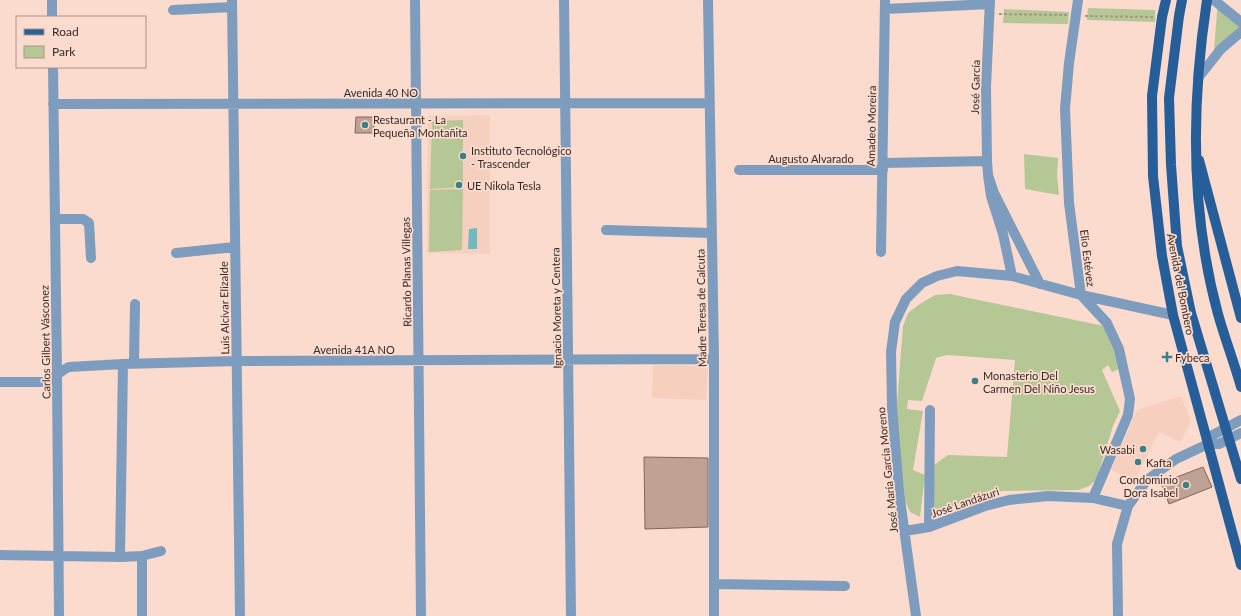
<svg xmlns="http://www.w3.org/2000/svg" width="1241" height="616" font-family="Lato,sans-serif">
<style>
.built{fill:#f6cfbf}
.green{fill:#b5c795}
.water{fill:#71b9c0}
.building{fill:#c0a295;stroke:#81665a}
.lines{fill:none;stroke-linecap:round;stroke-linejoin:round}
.path{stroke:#ac948a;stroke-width:2;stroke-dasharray:3 2;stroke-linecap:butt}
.minor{stroke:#7e9cbd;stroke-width:10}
.major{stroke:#255e99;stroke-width:10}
.poi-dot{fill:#398187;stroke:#fbdbce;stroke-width:1.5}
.labels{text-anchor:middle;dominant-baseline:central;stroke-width:3.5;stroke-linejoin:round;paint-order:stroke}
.street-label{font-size:11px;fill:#372a25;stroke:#fbdbce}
.poi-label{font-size:11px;fill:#372a25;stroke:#fbdbce;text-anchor:start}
</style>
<rect width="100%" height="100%" fill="#fbdbce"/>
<path class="built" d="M 490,115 L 490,254 L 427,253 L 428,116 Z
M 653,365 L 708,366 L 706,400 L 652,398 Z
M 1181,396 L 1191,422 L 1180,442 L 1159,432 L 1134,482 L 1111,470 L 1137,410 Z"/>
<path class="green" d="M 1218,0 L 1241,24 L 1241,36 L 1213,62 Z
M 1088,8 L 1155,10 L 1155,22 L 1087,20 Z
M 1004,9 L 1069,12 L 1068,24 L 1003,23 Z
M 463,120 L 463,187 L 430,189 L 432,121 Z
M 1024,154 L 1058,158 L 1057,176 L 1059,195 L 1025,189 Z
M 463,189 L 462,250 L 429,252 L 430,190 Z
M 950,294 L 1104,326 L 1116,352 L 1119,369 L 1112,372 L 1108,365 L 1102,370 L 1120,411 L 1113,426 L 1096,480 L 1089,486 L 1079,490 L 1002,491 L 970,499 L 933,515 L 934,465 L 948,455 L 1007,457 L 1015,360 L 947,355 L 936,358 L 922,401 L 908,400 L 907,409 L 923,411 L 913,470 L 925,475 L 920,517 L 910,512 L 904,498 L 896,416 L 903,326 L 908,313 L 920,304 L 935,295 Z"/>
<path class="water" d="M 477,228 L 477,249 L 468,249 L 469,229 Z"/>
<path class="building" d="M 356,117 L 374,117 L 374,133 L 355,133 Z
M 644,457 L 708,458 L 708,527 L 645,529 Z
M 1203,467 L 1212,487 L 1169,504 L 1161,483 Z"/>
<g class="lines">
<path class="path" d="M 999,14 L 1067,15
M 1085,16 L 1153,17"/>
<path class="minor" d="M 52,0 L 52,17
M 232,0 L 240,616
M 415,0 L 421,616
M 564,0 L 571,616
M 708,0 L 714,359 L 714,616
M 1078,0 L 1069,63 L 1065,109 L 1069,203 L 1081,295 L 1107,323 L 1119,349 L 1130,399 L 1128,415 L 1093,498
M 1214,0 L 1241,22
M 885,9 L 990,4
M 173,10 L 232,7
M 53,67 L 57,375 L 59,616
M 1198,78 L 1221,49 L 1241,32
M 53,104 L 710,103
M 883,163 L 987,161
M 739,170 L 883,170
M 988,175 L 987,161 L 986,87 L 990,0
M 55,219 L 83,219 L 89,223 L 91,258
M 606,230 L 711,233
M 881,252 L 885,0
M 176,253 L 235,247
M 1012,276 L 1003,234 L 991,196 L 988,175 L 994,193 L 1040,284
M 134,363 L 135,304
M 0,382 L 46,382 C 55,378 60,371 69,367 L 123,364 L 237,361 L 714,359
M 1208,444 L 1213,435 L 1241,420
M 929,527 L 930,410
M 905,531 L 929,527 L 985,506 L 1009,500 L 1048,496 L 1093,498 L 1128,506
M 0,555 L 120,557 L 123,364
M 120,557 L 142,556 L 161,551
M 714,584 L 845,586
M 142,616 L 142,556
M 916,616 L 899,492 L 892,407 L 891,352 L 895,322 L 906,299 L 922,283 L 937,276 L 957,271 L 1012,276 L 1081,295 L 1173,315
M 1118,616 L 1117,544 L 1128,506 L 1147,480 L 1176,459 L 1208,444 L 1219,444 L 1241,433"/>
<path class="major" d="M 1166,0 L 1162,17 L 1152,96 L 1153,176 L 1162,256 L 1173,315 L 1241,565
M 1182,0 L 1179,16 L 1169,98 L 1171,165 L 1177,246 L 1191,313 L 1241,479
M 1207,0 C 1191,105 1190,211 1218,314 C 1225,339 1234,362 1241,387
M 1199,160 L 1241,318"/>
</g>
<g class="poi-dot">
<circle cx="365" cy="125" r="4"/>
<circle cx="463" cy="156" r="4"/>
<circle cx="459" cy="185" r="4"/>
<path d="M1165 351h4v4h4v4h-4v4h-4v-4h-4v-4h4z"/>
<circle cx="975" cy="381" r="4"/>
<circle cx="1143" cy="449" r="4"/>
<circle cx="1138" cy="462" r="4"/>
<circle cx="1186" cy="485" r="4"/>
</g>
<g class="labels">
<g class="street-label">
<text transform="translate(975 87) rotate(-89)">José García</text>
<text x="381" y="92">Avenida 40 NO</text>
<text transform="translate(871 126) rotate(-89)">Amadeo Moreira</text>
<text x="811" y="158">Augusto Alvarado</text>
<text transform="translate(1088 258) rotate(83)">Elio Estévez</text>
<text transform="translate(406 272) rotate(-91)">Ricardo Planas Villegas</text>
<text transform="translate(1181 284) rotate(79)">Avenida del Bombero</text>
<text transform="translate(224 308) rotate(-91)">Luis Alcívar Elizalde</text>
<text transform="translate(556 308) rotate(-91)">Ignacio Moreta y Centera</text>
<text transform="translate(701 308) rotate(-91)">Madre Teresa de Calcuta</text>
<text transform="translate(45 342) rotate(-91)">Carlos Gilbert Vásconez</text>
<text x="354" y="349">Avenida 41A NO</text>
<text transform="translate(887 470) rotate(-96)">José María García Moreno</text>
<text transform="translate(965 502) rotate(-19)">José Landázuri</text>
</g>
<g class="poi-label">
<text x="373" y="119">Restaurant - La<tspan x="373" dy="13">Pequeña Montañita</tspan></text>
<text x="471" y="150">Instituto Tecnológico<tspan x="471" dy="13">- Trascender</tspan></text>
<text x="467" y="185">UE Nikola Tesla</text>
<text x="1175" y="357">Fybeca</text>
<text x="983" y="375">Monasterio Del<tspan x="983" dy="13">Carmen Del Niño Jesus</tspan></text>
<text x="1135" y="449" text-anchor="end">Wasabi</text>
<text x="1146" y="462">Kafta</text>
<text x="1178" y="479" text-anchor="end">Condominio<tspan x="1178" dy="13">Dora Isabel</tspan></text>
</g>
</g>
<rect x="16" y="16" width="130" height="52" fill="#fbdbce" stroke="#ad948a"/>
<rect x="24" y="29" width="20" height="6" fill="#255e99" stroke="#ad948a"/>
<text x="52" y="36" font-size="12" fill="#372a25">Road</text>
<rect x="24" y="46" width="20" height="12" fill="#b5c795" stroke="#ad948a"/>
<text x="52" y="56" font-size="12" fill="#372a25">Park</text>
</svg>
